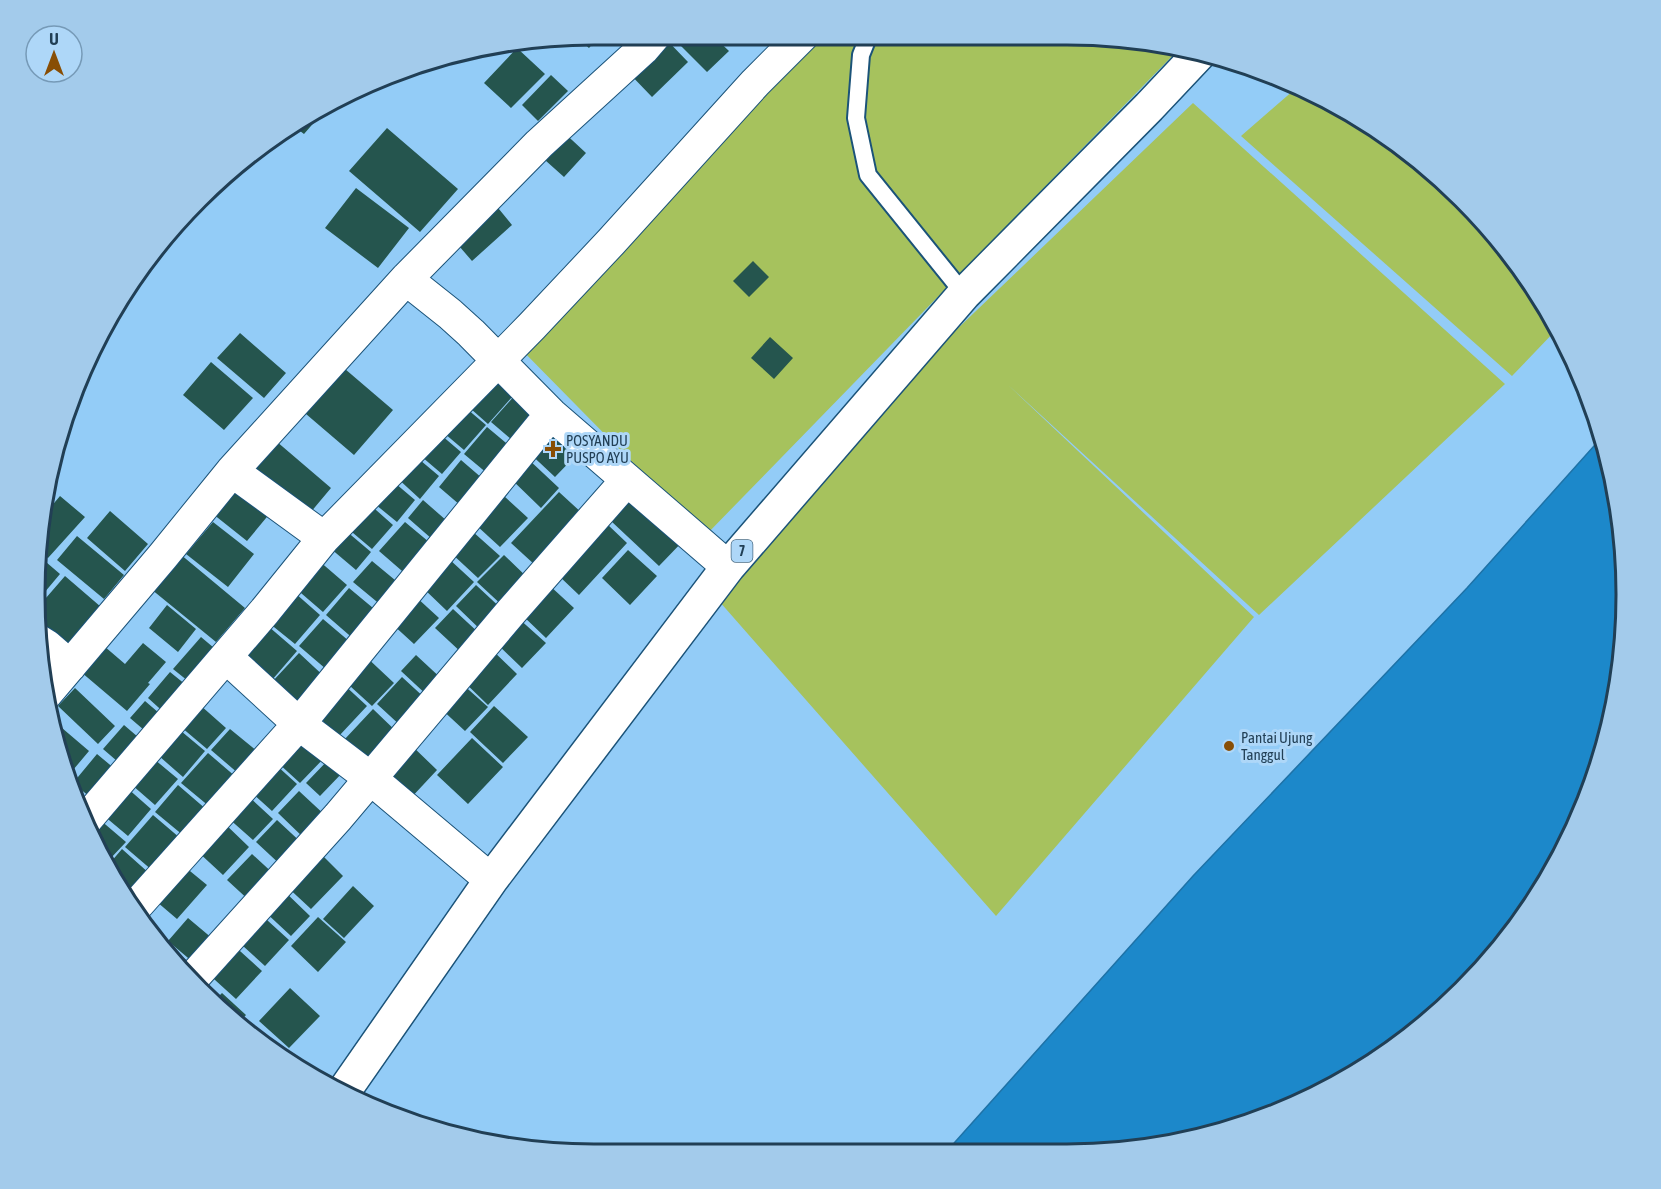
<svg xmlns="http://www.w3.org/2000/svg" width="1661" height="1189" font-family="'Asap Condensed',sans-serif">
<style>
.green{fill:#a6c25d}
.water{fill:#1c88ca;stroke:#1e72a7;stroke-width:1.5}
.building{fill:#25554e}
.lines{fill:none;stroke-linecap:round;stroke-linejoin:round}
.lane-casing{stroke:#1b5379;stroke-width:20}
.street-casing{stroke:#1b5379;stroke-width:34}
.highway-casing{stroke:#1b5379;stroke-width:36}
.lane{stroke:#fff;stroke-width:16}
.street{stroke:#fff;stroke-width:32}
.highway{stroke:#fff;stroke-width:33}
.poi-dot{fill:#884e05;stroke:#aed7f8;stroke-width:2}
.labels{text-anchor:middle;dominant-baseline:central;stroke-width:6;stroke-linejoin:round;paint-order:stroke}
.shield{fill:#aed7f8;stroke:#4b6d86;stroke-width:1.5}
.shield-label{font-size:14px;font-weight:bold;fill:#213f55}
.poi-label{font-size:15px;fill:#213f55;stroke:#aed7f8;text-anchor:start}
.rim{fill:none;stroke:#213f55;stroke-width:3}
</style>
<rect width="100%" height="100%" fill="#93ccf7"/>
<path class="green" d="M 802,35 L 1067,35 L 1176,45 L 1181,47 L 705,536 L 513,341 Z
M 1294,90 L 1347,110 L 1488,226 L 1552,315 L 1558,328 L 1512,376 L 1241,136 Z
M 1193,103 L 1505,384 L 1259,615 L 1006,383 L 1254,617 L 996,916 L 719,601 L 953,333 Z"/>
<path class="water" d="M 1602,437 L 1622,522 L 1625,631 L 1607,740 L 1569,842 L 1511,936 L 1435,1016 L 1314,1097 L 1140,1150 L 947,1151 L 1193,876 L 1467,588 Z"/>
<path class="building" d="M 594,34 L 600,35 L 589,48 L 576,37 Z
M 662,35 L 688,62 L 652,97 L 626,70 Z
M 670,35 L 712,35 L 729,51 L 707,72 Z
M 719,35 L 742,35 L 730,46 Z
M 517,48 L 545,74 L 511,108 L 484,83 Z
M 551,75 L 568,91 L 538,121 L 522,105 Z
M 324,111 L 304,134 L 292,125 L 320,112 Z
M 558,127 L 586,153 L 564,177 L 536,152 Z
M 387,128 L 458,189 L 420,232 L 349,171 Z
M 356,188 L 409,228 L 378,268 L 325,228 Z
M 494,203 L 512,225 L 472,261 L 453,239 Z
M 753,261 L 769,277 L 749,297 L 733,281 Z
M 240,333 L 286,373 L 264,398 L 217,358 Z
M 770,337 L 793,358 L 774,379 L 751,358 Z
M 211,362 L 253,398 L 224,430 L 183,395 Z
M 338,363 L 393,410 L 354,455 L 299,408 Z
M 486,373 L 513,396 L 488,424 L 462,401 Z
M 516,394 L 544,418 L 519,446 L 491,422 Z
M 460,403 L 486,425 L 464,450 L 438,428 Z
M 551,421 L 582,449 L 555,477 L 524,448 Z
M 487,427 L 517,452 L 494,479 L 464,454 Z
M 434,429 L 461,452 L 442,474 L 415,451 Z
M 276,441 L 331,488 L 305,519 L 249,472 Z
M 414,455 L 439,476 L 420,499 L 395,476 Z
M 527,458 L 559,488 L 541,508 L 509,477 Z
M 461,460 L 490,485 L 467,511 L 439,487 Z
M 389,478 L 415,500 L 397,522 L 370,500 Z
M 242,479 L 276,506 L 247,541 L 213,514 Z
M 559,492 L 583,514 L 535,565 L 511,543 Z
M 637,493 L 686,538 L 659,566 L 611,521 Z
M 60,496 L 85,517 L 48,558 L 39,551 L 39,521 Z
M 504,496 L 528,518 L 500,547 L 476,525 Z
M 423,500 L 455,528 L 440,546 L 408,518 Z
M 367,502 L 393,525 L 372,549 L 346,527 Z
M 110,511 L 148,544 L 125,571 L 87,538 Z
M 213,522 L 254,554 L 228,587 L 186,554 Z
M 405,522 L 435,547 L 409,577 L 379,551 Z
M 607,524 L 627,543 L 579,595 L 558,575 Z
M 345,530 L 371,552 L 356,570 L 330,548 Z
M 472,531 L 500,556 L 478,578 L 451,553 Z
M 77,536 L 124,575 L 104,599 L 57,560 Z
M 628,550 L 657,576 L 630,605 L 602,578 Z
M 180,554 L 245,608 L 216,642 L 151,589 Z
M 504,555 L 531,581 L 505,608 L 477,582 Z
M 39,556 L 60,574 L 39,599 Z
M 449,559 L 474,582 L 447,611 L 422,587 Z
M 318,560 L 347,585 L 323,612 L 294,587 Z
M 372,561 L 401,585 L 382,606 L 353,582 Z
M 65,576 L 101,607 L 66,648 L 39,625 L 39,606 Z
M 476,585 L 505,612 L 485,634 L 456,606 Z
M 549,585 L 574,608 L 546,638 L 521,614 Z
M 349,588 L 379,613 L 356,641 L 326,615 Z
M 295,593 L 320,615 L 295,644 L 269,623 Z
M 415,596 L 439,618 L 414,644 L 391,623 Z
M 167,605 L 196,629 L 178,652 L 149,628 Z
M 453,609 L 481,635 L 463,654 L 435,628 Z
M 517,617 L 546,643 L 522,668 L 494,641 Z
M 323,619 L 356,647 L 333,675 L 299,646 Z
M 268,626 L 297,651 L 272,680 L 243,655 Z
M 201,637 L 220,653 L 193,685 L 173,669 Z
M 143,643 L 166,662 L 148,683 L 150,684 L 127,711 L 81,672 L 104,646 L 125,664 Z
M 489,647 L 517,674 L 488,705 L 460,678 Z
M 299,653 L 328,680 L 301,709 L 272,682 Z
M 362,653 L 394,683 L 372,706 L 339,676 Z
M 416,655 L 444,681 L 429,697 L 401,671 Z
M 170,672 L 191,689 L 168,716 L 148,698 Z
M 402,677 L 427,700 L 402,727 L 377,704 Z
M 341,682 L 367,706 L 339,736 L 313,712 Z
M 460,682 L 488,707 L 465,731 L 438,706 Z
M 75,688 L 115,726 L 98,744 L 58,706 Z
M 145,701 L 166,719 L 151,736 L 130,718 Z
M 200,705 L 226,728 L 207,749 L 181,727 Z
M 494,706 L 528,737 L 503,763 L 470,732 Z
M 373,709 L 399,734 L 370,765 L 344,740 Z
M 124,725 L 145,743 L 124,767 L 103,749 Z
M 62,728 L 89,751 L 68,776 L 57,734 Z
M 230,729 L 258,752 L 239,774 L 211,750 Z
M 181,731 L 205,751 L 183,777 L 159,756 Z
M 305,732 L 328,754 L 300,783 L 277,762 Z
M 472,738 L 503,767 L 468,804 L 437,775 Z
M 409,743 L 437,770 L 409,800 L 381,773 Z
M 208,753 L 236,777 L 210,807 L 181,783 Z
M 97,754 L 121,774 L 96,802 L 73,783 Z
M 330,758 L 344,771 L 320,796 L 306,783 Z
M 154,759 L 178,779 L 155,805 L 132,785 Z
M 275,764 L 297,784 L 272,811 L 250,791 Z
M 178,785 L 207,810 L 184,836 L 155,812 Z
M 71,787 L 94,806 L 77,809 Z
M 126,787 L 151,809 L 128,836 L 103,815 Z
M 299,791 L 327,817 L 305,839 L 278,813 Z
M 247,795 L 273,819 L 253,840 L 227,817 Z
M 153,815 L 180,838 L 153,871 L 125,847 Z
M 99,819 L 126,842 L 109,860 L 90,829 Z
M 277,820 L 305,846 L 284,868 L 256,842 Z
M 222,821 L 249,847 L 223,875 L 196,850 Z
M 122,849 L 150,874 L 131,896 L 110,863 Z
M 316,849 L 343,876 L 311,909 L 283,883 Z
M 252,854 L 277,877 L 252,903 L 227,880 Z
M 179,862 L 207,885 L 177,919 L 150,896 Z
M 353,886 L 374,906 L 344,938 L 323,919 Z
M 282,889 L 310,916 L 291,936 L 263,910 Z
M 256,910 L 289,940 L 265,966 L 232,936 Z
M 318,917 L 346,942 L 318,972 L 291,946 Z
M 188,918 L 213,939 L 194,963 L 168,941 Z
M 230,942 L 262,971 L 236,999 L 204,970 Z
M 166,943 L 191,964 L 183,973 L 173,963 L 163,946 Z
M 290,988 L 320,1016 L 289,1048 L 259,1021 Z
M 222,993 L 246,1015 L 238,1024 L 214,1001 Z"/>
<g class="lines">
<defs>
<path id="lane" d="M 869,35 L 861,55 L 856,118 L 868,175 L 964,294"/>
<path id="street" d="M 406,279 L 450,314 L 471,333 L 551,414 L 728,567
M 232,471 L 324,538
M 39,641 L 47,646 L 70,666
M 226,657 L 299,724 L 370,778 L 491,880
M 46,694 L 163,556 L 232,471 L 406,279 L 539,144 L 643,49 L 655,35
M 85,821 L 265,611 L 324,538 L 532,326 L 611,242 L 755,83 L 803,35
M 137,905 L 299,724 L 551,414
M 191,980 L 338,817 L 511,612 L 627,480"/>
<path id="highway" d="M 342,1094 L 491,880 L 728,567 L 964,294 L 1149,107 L 1199,54"/>
</defs>
<use href="#lane" class="lane-casing"/>
<use href="#street" class="street-casing"/>
<use href="#highway" class="highway-casing"/>
<use href="#lane" class="lane"/>
<use href="#street" class="street"/>
<use href="#highway" class="highway"/>
</g>
<g class="poi-dot">
<path d="M550 440h6v6h6v6h-6v6h-6v-6h-6v-6h6z"/>
<circle cx="1229" cy="746" r="6"/>
</g>
<g class="labels">
<rect class="shield" x="731.5" y="540" width="21" height="22" rx="4.5"/>
<g class="shield-label">
<text x="742" y="551">7</text>
</g>
<g class="poi-label">
<text x="566" y="440">POSYANDU<tspan x="566" dy="17">PUSPO AYU</tspan></text>
<text x="1241" y="737">Pantai Ujung<tspan x="1241" dy="17">Tanggul</tspan></text>
</g>
</g>
<path d="M0 0H1661V1189H0ZM594 45H1067A549 549 0 0 1 1616 594V595A549 549 0 0 1 1067 1144H594A549 549 0 0 1 45 595V594A549 549 0 0 1 594 45Z" fill="#a3cbeb" fill-rule="evenodd"/>
<path class="rim" d="M594 45H1067A549 549 0 0 1 1616 594V595A549 549 0 0 1 1067 1144H594A549 549 0 0 1 45 595V594A549 549 0 0 1 594 45Z"/>
<g transform="translate(54 54)"><circle r="28" fill="#aed7f8" stroke="#769ab7" stroke-width="1.5"/>
<path d="M0-4.5L10 22L0 15L-10 22Z" fill="#884e05"/>
<text y="-9" font-size="16" font-weight="bold" text-anchor="middle" fill="#213f55">U</text>
</g>
</svg>
